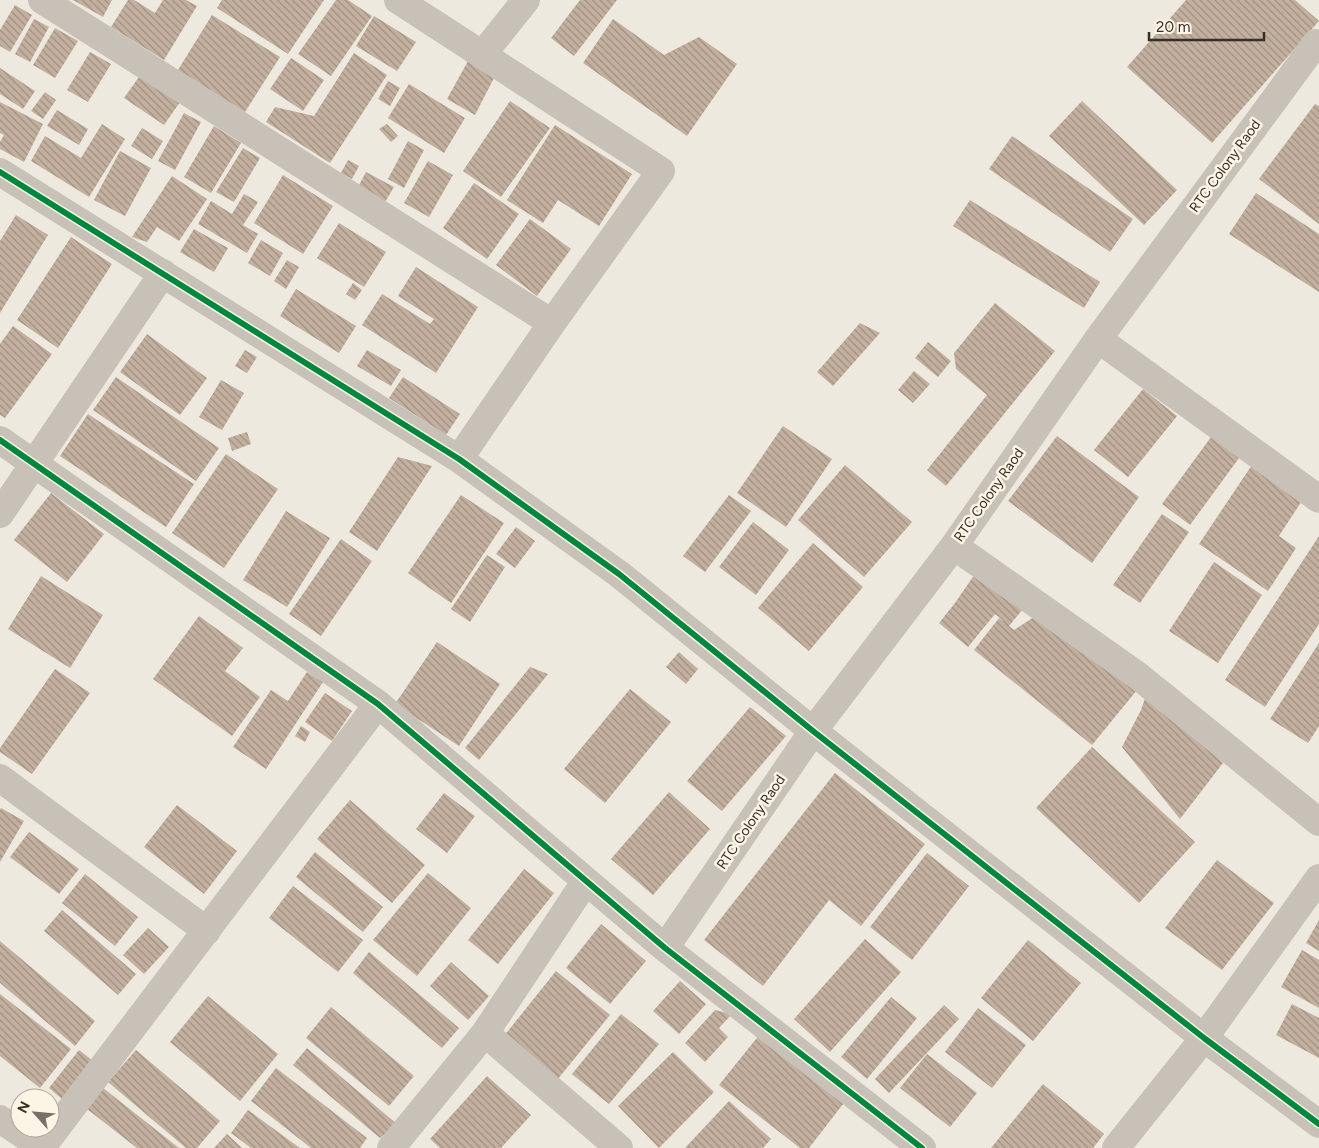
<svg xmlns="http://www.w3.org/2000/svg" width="1319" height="1148" font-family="Figtree,sans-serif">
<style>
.building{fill:url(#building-back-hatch)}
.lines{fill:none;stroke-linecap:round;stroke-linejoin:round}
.minor{stroke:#c7c1b8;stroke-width:28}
.cycleway-casing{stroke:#fbf5e6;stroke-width:9}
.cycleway{stroke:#00873e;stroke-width:6}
.labels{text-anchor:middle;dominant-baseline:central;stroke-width:5;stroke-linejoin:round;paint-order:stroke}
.street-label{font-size:14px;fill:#372f26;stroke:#fbf5e6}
</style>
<defs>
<pattern id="building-back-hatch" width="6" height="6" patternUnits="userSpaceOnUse" patternTransform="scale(1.25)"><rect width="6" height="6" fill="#c3b09f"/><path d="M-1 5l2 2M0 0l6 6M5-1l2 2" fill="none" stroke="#9f9081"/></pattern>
</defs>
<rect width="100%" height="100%" fill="#eee9df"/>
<path class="building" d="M 73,0 L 112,0 L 103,17 Z
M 128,0 L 134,0 L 155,13 L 163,0 L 186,0 L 197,6 L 164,60 L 111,27 Z
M 222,0 L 324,0 L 288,54 L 217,8 Z
M 336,0 L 348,0 L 372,16 L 331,76 L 298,54 Z
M 580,0 L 617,0 L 574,56 L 551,38 Z
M 1186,0 L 1295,0 L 1319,21 L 1212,143 L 1127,67 Z
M 15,5 L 32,15 L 10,52 L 0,46 L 0,30 Z
M 212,15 L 280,57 L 245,112 L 178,70 Z
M 374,16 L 416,42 L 397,71 L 356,46 Z
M 34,19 L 49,27 L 30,62 L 15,54 Z
M 613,19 L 664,55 L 699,37 L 737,64 L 687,136 L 583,63 Z
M 55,28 L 78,41 L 55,78 L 33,65 Z
M 90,52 L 111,64 L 88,102 L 67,90 Z
M 354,53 L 387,75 L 330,163 L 266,122 L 275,107 L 314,116 Z
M 291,58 L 324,80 L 303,111 L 270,89 Z
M 468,61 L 495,76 L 475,115 L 447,99 Z
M 0,68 L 35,91 L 23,109 L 0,94 Z
M 141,74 L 180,102 L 164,125 L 124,98 Z
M 388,81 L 400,88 L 390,106 L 378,99 Z
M 409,84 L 465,118 L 444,153 L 388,118 Z
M 45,92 L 56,100 L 43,119 L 31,111 Z
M 510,101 L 550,128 L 501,197 L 463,171 Z
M 1082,101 L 1177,190 L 1144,225 L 1049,136 Z
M 0,102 L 43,124 L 24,162 L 0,149 L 0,142 L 4,135 L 0,133 Z
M 1315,104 L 1319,106 L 1319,224 L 1259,179 Z
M 57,110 L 88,129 L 79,145 L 47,126 Z
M 184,113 L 201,122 L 175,170 L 158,161 Z
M 102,124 L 125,139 L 89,197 L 31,161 L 45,136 L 81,158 Z
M 387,124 L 398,136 L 391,142 L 379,129 Z
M 555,125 L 632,174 L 599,226 L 558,200 L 543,223 L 507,200 Z
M 214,126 L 241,143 L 211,193 L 184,177 Z
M 142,128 L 163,141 L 152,159 L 131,146 Z
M 1012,136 L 1133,219 L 1110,252 L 989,169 Z
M 408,141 L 424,150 L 404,188 L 388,179 Z
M 243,148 L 260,158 L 234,202 L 216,192 Z
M 120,151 L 151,168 L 125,216 L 94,200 Z
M 348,160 L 359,166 L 352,179 L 341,173 Z
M 428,161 L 453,175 L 429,217 L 404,203 Z
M 366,172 L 394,187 L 385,202 L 358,187 Z
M 283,175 L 333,206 L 303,254 L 254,223 Z
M 172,176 L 207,199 L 179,241 L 157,227 L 147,242 L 132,237 Z
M 474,183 L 519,214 L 487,259 L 443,228 Z
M 1256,193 L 1319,234 L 1319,292 L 1229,234 Z
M 244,194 L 258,202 L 243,225 L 258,234 L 247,253 L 198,224 L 211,201 L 232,214 Z
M 970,200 L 1100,282 L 1084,308 L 953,226 Z
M 16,215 L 48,235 L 0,313 L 0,241 Z
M 530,219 L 571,249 L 537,296 L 496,265 Z
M 339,223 L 386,252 L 364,287 L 317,258 Z
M 194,229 L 228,248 L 214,272 L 180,252 Z
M 71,237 L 112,264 L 58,348 L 17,320 Z
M 261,240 L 283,253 L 270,276 L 248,263 Z
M 287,260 L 299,267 L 286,289 L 274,281 Z
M 416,267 L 478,307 L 436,373 L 362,325 L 382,294 L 430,324 L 434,319 L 398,296 Z
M 353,283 L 362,290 L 355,300 L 346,294 Z
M 296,289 L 356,326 L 339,353 L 280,316 Z
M 995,303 L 1055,351 L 946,486 L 927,470 L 987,395 L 956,369 L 954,353 Z
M 860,323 L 880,333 L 833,386 L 817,372 Z
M 13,326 L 52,354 L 5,418 L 0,415 L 0,344 Z
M 147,334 L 207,378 L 180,415 L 120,372 Z
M 928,342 L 951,361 L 938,377 L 915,358 Z
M 245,350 L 257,357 L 247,373 L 235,366 Z
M 367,350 L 401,370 L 391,386 L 357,366 Z
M 914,371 L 930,384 L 913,403 L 898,390 Z
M 116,377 L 219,448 L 196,481 L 93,410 Z
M 403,377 L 460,414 L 446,435 L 389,398 Z
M 221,380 L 244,393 L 222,430 L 199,417 Z
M 1143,389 L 1177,416 L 1128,477 L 1094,450 Z
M 88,414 L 194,484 L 166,527 L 60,456 Z
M 783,426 L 832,459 L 786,527 L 737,493 Z
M 247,432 L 251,444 L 232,451 L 228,438 Z
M 1214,433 L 1242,454 L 1190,525 L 1162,504 Z
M 1057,436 L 1139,497 L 1092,563 L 1008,501 Z
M 226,454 L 278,489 L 224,568 L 172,533 Z
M 398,457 L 432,466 L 377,551 L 349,532 Z
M 1256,459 L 1307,493 L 1279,536 L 1296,548 L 1268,591 L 1199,544 Z
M 845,465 L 912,522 L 864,577 L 798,520 Z
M 51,493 L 104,534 L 67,582 L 14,540 Z
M 461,495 L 504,523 L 451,603 L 408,573 Z
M 729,495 L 751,511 L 705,572 L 683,556 Z
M 286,511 L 330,538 L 287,607 L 243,580 Z
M 1162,514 L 1189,532 L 1140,603 L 1113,585 Z
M 753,522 L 789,550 L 756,595 L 719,567 Z
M 516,527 L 535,541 L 515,568 L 496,554 Z
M 1319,536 L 1319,624 L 1265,707 L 1225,680 Z
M 341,539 L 372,561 L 321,636 L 289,614 Z
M 813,543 L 863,587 L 809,651 L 758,608 Z
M 487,555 L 505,567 L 470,622 L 451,609 Z
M 1214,562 L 1262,595 L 1218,663 L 1169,631 Z
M 977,571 L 1028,603 L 1009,626 L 1014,630 L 1034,617 L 1142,684 L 1092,745 L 974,650 L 999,618 L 1005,622 L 995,614 L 968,647 L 939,623 L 955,603 Z
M 41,576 L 103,615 L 70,668 L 8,629 Z
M 199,616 L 243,648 L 225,671 L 260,697 L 232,736 L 153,679 Z
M 437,642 L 500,684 L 459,746 L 395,704 Z
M 1319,643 L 1319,726 L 1308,743 L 1270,719 Z
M 679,652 L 698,669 L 686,684 L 666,667 Z
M 530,667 L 548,674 L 479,760 L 465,748 Z
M 55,669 L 90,693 L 32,774 L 0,752 L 0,748 Z
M 307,672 L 323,682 L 266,769 L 233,747 L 271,690 L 288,701 Z
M 630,689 L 671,722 L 605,803 L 564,769 Z
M 1148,689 L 1223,763 L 1180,819 L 1122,747 L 1141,710 Z
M 325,693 L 352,711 L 332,741 L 305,722 Z
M 750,707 L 786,736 L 722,811 L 687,781 Z
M 301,726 L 310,732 L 305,742 L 295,736 Z
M 1092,747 L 1195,842 L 1139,903 L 1036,808 Z
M 835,773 L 925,844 L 861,926 L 829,900 L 763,986 L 704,940 Z
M 669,792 L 710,829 L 653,895 L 611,859 Z
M 444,793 L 475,816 L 447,853 L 416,829 Z
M 350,800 L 425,865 L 392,903 L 317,839 Z
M 177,805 L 237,851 L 204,894 L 144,847 Z
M 1,808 L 24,821 L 0,862 L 0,810 Z
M 29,832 L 79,869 L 59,894 L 10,857 Z
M 315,852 L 383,907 L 363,932 L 296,877 Z
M 927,853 L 969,886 L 912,960 L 870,927 Z
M 1217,860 L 1274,903 L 1222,970 L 1165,928 Z
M 524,869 L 554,893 L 498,964 L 468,940 Z
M 428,873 L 471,908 L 417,976 L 373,940 Z
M 85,874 L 138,917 L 115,946 L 62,903 Z
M 293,886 L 363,940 L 338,972 L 269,918 Z
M 62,910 L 136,974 L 118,995 L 44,931 Z
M 1319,920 L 1319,951 L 1306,943 Z
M 601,924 L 646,961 L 610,1004 L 566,968 Z
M 148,928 L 169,947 L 144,974 L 123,955 Z
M 865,939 L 901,972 L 830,1052 L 794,1019 Z
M 1028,940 L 1081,983 L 1033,1041 L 981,998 Z
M 0,941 L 95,1021 L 75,1046 L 0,983 Z
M 1302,950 L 1319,960 L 1319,1008 L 1281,987 Z
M 369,952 L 459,1028 L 442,1048 L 353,973 Z
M 451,962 L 489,996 L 468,1020 L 430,986 Z
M 556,971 L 610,1015 L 557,1080 L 504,1036 Z
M 680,981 L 706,1004 L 679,1034 L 653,1011 Z
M 0,994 L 71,1049 L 40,1088 L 0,1056 Z
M 208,996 L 278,1054 L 240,1101 L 170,1042 Z
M 891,997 L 917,1018 L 867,1079 L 841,1057 Z
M 1292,1004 L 1319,1018 L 1319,1058 L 1276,1035 Z
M 944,1005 L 959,1019 L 889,1093 L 875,1079 Z
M 331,1007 L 414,1076 L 389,1106 L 306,1038 Z
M 978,1008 L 1026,1045 L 992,1088 L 945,1052 Z
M 715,1010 L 732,1014 L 719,1028 L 728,1037 L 705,1062 L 685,1043 Z
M 621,1014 L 659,1044 L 609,1104 L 572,1074 Z
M 772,1019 L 857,1086 L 809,1148 L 800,1148 L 719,1085 Z
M 307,1048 L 398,1125 L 380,1138 L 293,1065 Z
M 79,1050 L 93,1061 L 62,1099 L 49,1088 Z
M 136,1050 L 220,1121 L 197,1148 L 186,1148 L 108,1082 Z
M 673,1052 L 714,1092 L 659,1148 L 618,1106 Z
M 927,1054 L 977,1093 L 950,1127 L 900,1088 Z
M 276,1068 L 367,1138 L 360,1148 L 311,1148 L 251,1101 Z
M 487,1076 L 531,1115 L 501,1148 L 440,1148 L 430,1139 Z
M 1043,1084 L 1104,1134 L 1093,1148 L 991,1148 Z
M 103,1088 L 179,1148 L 137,1148 L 87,1109 Z
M 729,1101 L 771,1139 L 763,1148 L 685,1148 Z
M 248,1110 L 300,1148 L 251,1148 L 231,1133 Z
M 227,1134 L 242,1148 L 214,1148 Z"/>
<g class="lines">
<path class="minor" d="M 42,0 L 552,323
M 398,0 L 661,171 L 552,323 L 459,459
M 482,55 L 526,0
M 0,172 L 459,459 L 619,574 L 813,731 L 1204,1038 L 1319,1124
M 1098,339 L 1319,499
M 0,440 L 378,704 L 665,948 L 922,1148
M 0,514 L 163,273
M 954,546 L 1137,675 L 1319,822
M 0,778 L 207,931
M 665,948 L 813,731 L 954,546 L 1098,339 L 1316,43 L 1319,45
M 485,1033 L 619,1148
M 0,1119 L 43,1148
M 42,1147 L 378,704
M 391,1148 L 485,1033 L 585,882
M 1116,1148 L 1204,1038 L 1319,878"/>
<defs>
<path id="cycleway" d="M 0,172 L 459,459 L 619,574 L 813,731 L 1204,1038 L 1319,1124
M 0,440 L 378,704 L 665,948 L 922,1148"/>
</defs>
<use href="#cycleway" class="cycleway-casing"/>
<use href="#cycleway" class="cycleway"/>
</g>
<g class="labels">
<g class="street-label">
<text transform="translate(1225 166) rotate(-54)">RTC Colony Raod</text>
<text transform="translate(989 495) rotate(-55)">RTC Colony Raod</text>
<text transform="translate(751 822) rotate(-56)">RTC Colony Raod</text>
</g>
</g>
<g transform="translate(35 1113) rotate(297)"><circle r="24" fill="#fbf5e6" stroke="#ada699"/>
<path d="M0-4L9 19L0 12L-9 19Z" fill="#777067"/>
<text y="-8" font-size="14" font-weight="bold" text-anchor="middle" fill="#372f26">N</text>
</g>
<path d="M1149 32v8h115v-8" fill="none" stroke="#372f26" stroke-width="2.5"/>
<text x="1156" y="32" font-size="15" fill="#372f26" stroke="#fbf5e6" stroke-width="4" paint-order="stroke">20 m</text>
</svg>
